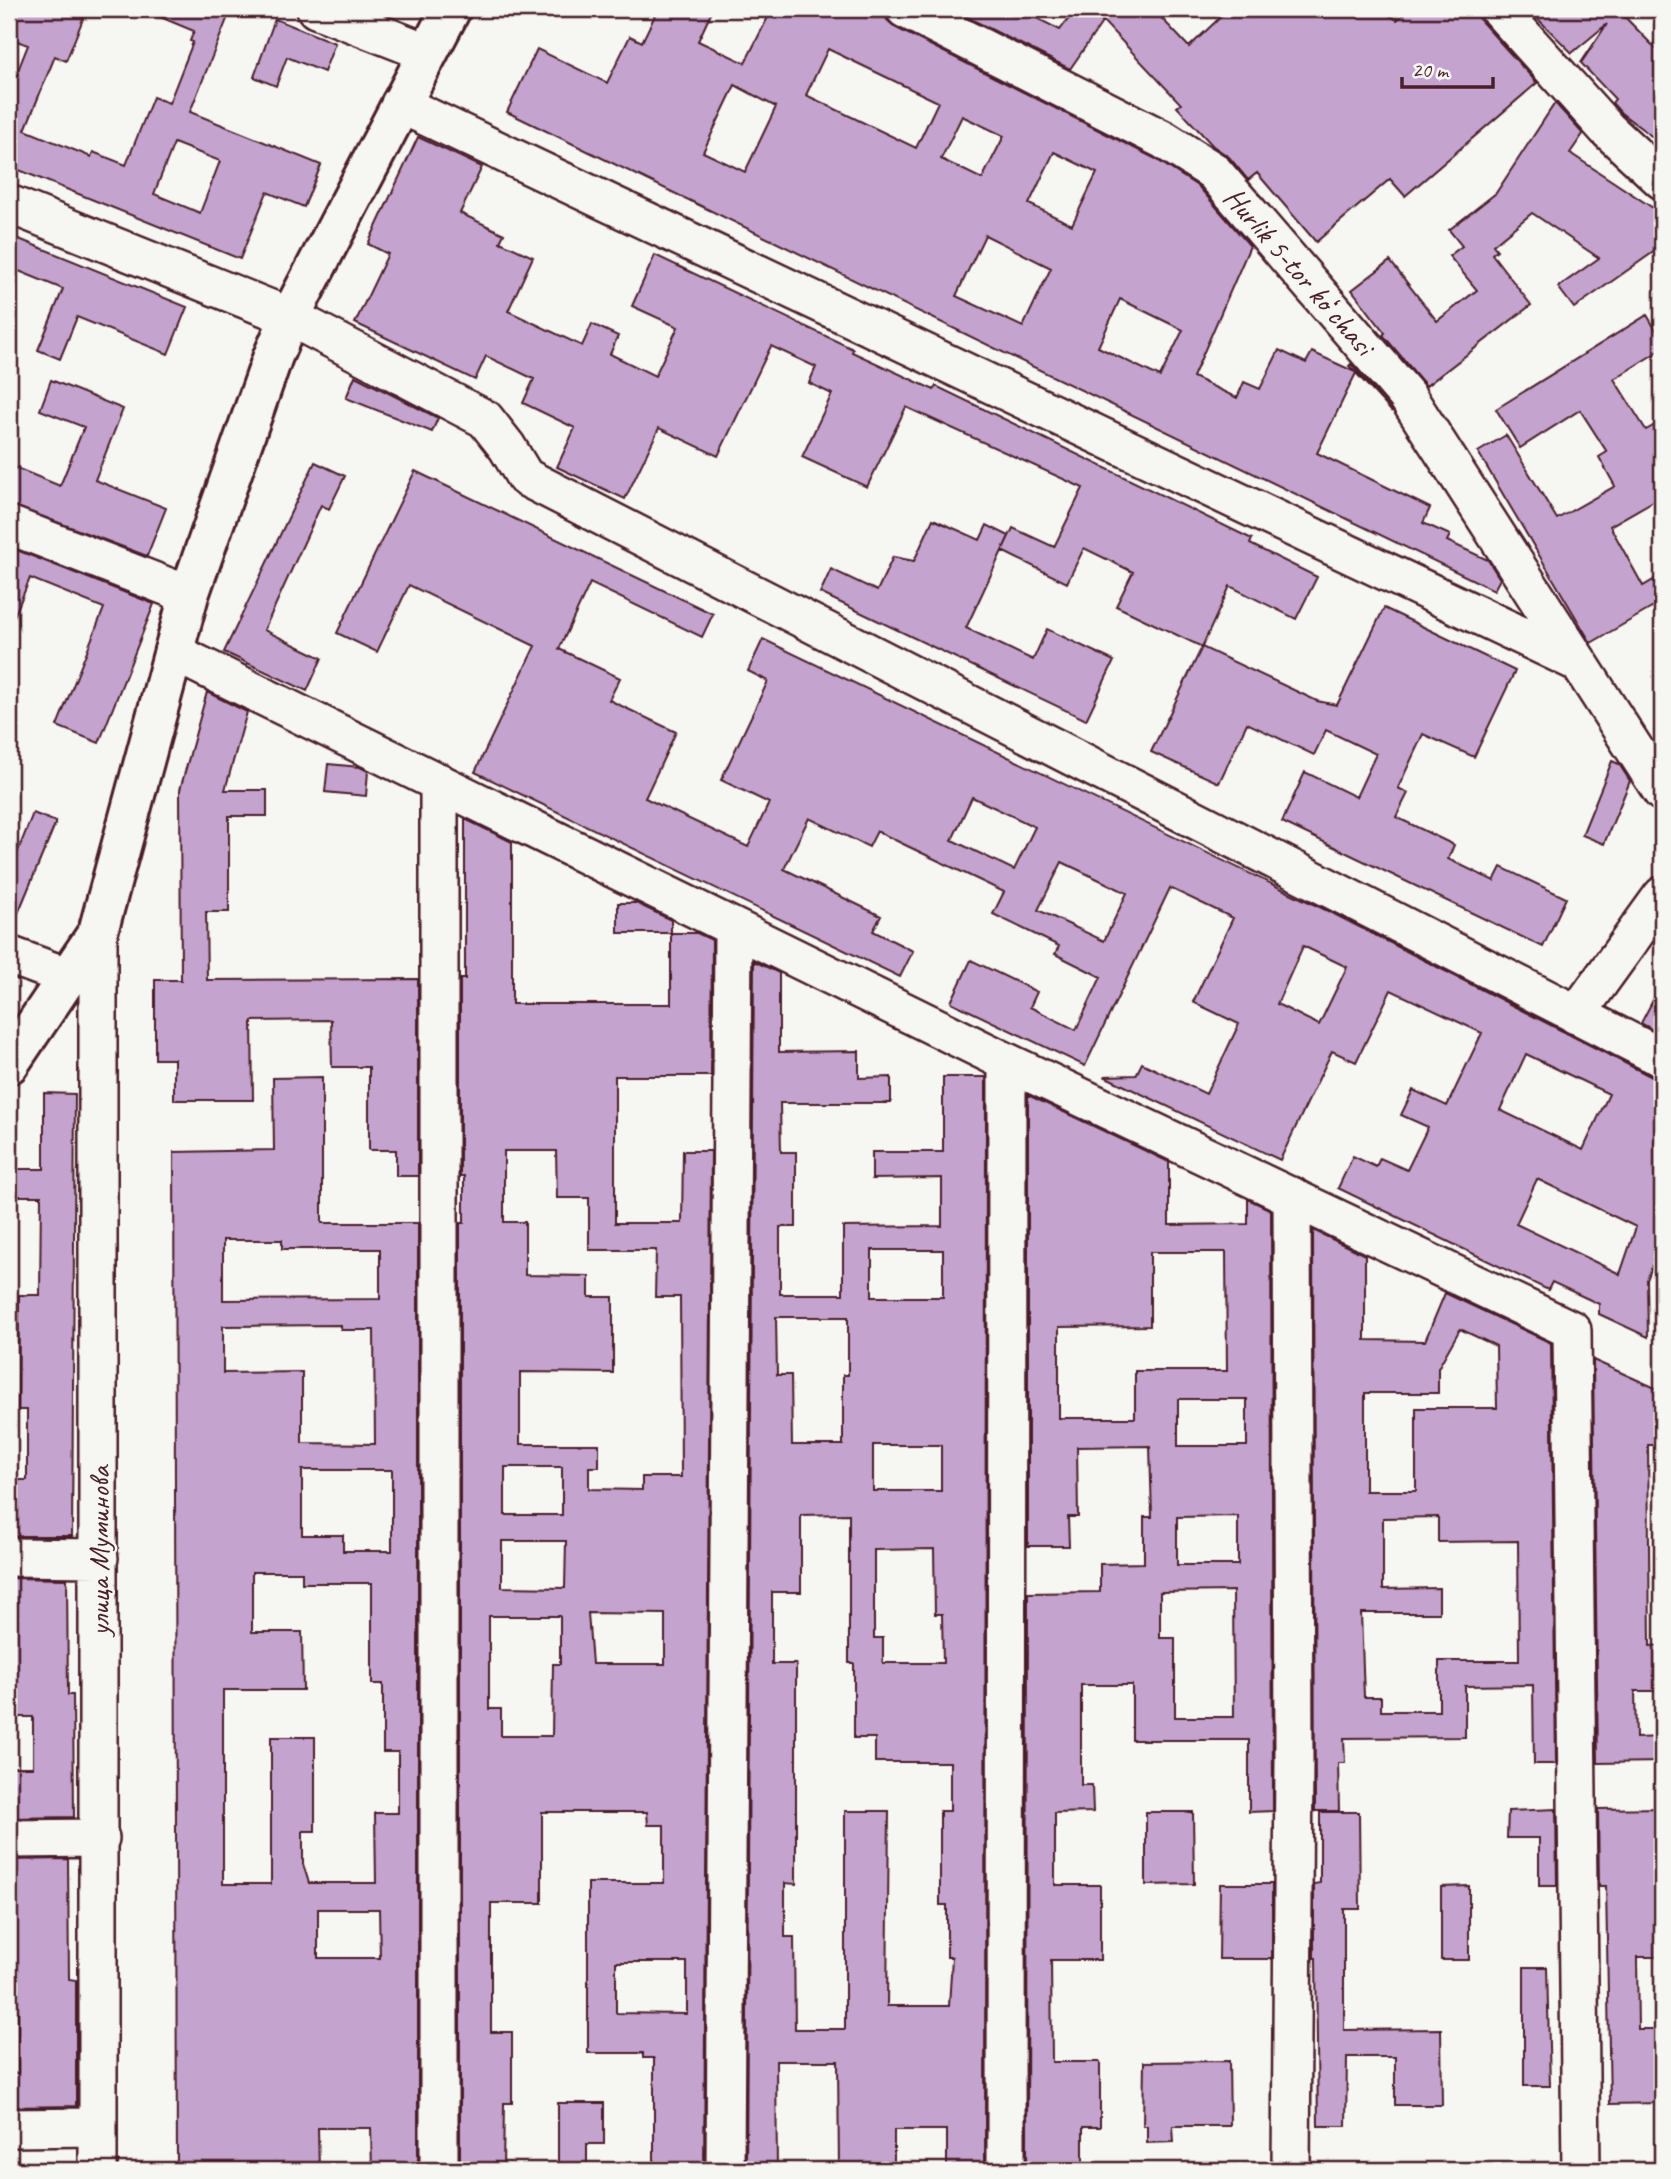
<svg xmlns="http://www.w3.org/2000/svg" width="1671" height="2179" font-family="Caveat,sans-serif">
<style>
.building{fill:#c4a4cf;stroke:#4a1f2b;stroke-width:2;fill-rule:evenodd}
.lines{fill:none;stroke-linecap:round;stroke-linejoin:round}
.street-casing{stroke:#4a1f2b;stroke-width:42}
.secondary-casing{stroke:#4a1f2b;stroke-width:44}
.street{stroke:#f6f6f2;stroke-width:37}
.secondary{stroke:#f6f6f2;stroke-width:38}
.labels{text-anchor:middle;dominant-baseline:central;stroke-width:5;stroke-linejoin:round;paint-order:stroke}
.street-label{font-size:30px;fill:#4a1f2b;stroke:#f6f6f2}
</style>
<rect width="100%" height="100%" fill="#f6f6f2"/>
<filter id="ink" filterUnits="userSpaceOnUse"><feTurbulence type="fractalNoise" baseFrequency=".0143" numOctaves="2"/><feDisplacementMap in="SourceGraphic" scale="14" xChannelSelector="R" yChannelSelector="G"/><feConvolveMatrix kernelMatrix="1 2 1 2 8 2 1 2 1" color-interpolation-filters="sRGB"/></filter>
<g filter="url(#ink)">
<path class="building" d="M 9,9 L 87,9 L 66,61 L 55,56 L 25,130 L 91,157 L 93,152 L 126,165 L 153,97 L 169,103 L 193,42 L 190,41 L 194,31 L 141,9 L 231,9 L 190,112 L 321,165 L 304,207 L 267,192 L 240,259 L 9,166 L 9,93 L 28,45 L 9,38 ZM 174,143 L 220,161 L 200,213 L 154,194 Z
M 658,9 L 713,9 L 698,41 L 745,63 L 772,9 L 884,9 L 887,20 L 896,28 L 1154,158 L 1199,187 L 1250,246 L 1193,377 L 1237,398 L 1244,382 L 1260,389 L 1279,350 L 1306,363 L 1312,352 L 1355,372 L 1349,366 L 1351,364 L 1392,412 L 1356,373 L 1317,453 L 1430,508 L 1423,523 L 1450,535 L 1447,541 L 1488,560 L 1500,579 L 1494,590 L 507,112 L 537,49 L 607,83 L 630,36 L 642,42 ZM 828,49 L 938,102 L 916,148 L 806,95 ZM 735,85 L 776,107 L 745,172 L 703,152 ZM 962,116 L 1004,136 L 982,179 L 941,159 ZM 1054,152 L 1097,173 L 1072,225 L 1029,204 ZM 985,235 L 1051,268 L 1023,327 L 956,296 ZM 1120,299 L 1183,330 L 1160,377 L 1098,347 Z
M 951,9 L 1019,9 L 1060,30 L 1076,9 L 1153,9 L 1189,47 L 1229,9 L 1380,9 L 1397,20 L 1410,9 L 1470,9 L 1537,83 L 1405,196 L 1390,179 L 1316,242 L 1257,173 L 1248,180 L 1229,157 L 1213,146 L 1177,107 L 1181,104 L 1103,21 L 1070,69 Z
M 1528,9 L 1624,9 L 1620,12 L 1662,55 L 1662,144 L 1621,113 L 1612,103 L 1615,99 L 1581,63 L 1607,24 L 1572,53 Z
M 275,19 L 335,43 L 324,72 L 287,57 L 276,86 L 254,77 Z
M 1555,103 L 1583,134 L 1570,153 L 1662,214 L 1662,246 L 1574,308 L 1558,287 L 1599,258 L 1532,213 L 1493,245 L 1497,250 L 1492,254 L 1531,305 L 1426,386 L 1383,335 L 1385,333 L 1352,290 L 1390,261 L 1437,321 L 1477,290 L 1449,256 L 1462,246 L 1449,230 L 1496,193 Z
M 418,137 L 482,167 L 460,213 L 504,234 L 500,242 L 533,257 L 508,311 L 582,346 L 592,324 L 618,336 L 610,354 L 655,376 L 678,327 L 632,306 L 655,255 L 853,349 L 852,352 L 934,390 L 936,386 L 1252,539 L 1250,544 L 1317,577 L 1296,619 L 1230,586 L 1202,647 L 1116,606 L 1133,572 L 1084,548 L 1067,583 L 1002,551 L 1013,528 L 1054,547 L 1083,488 L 906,407 L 867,487 L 802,457 L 832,394 L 809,383 L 816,367 L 771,346 L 718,456 L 659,428 L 625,499 L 557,467 L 575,428 L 523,403 L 534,379 L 486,356 L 475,380 L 355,323 L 388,254 L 368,244 Z
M 9,235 L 187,307 L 168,354 L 77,317 L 60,359 L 38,350 L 63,289 L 9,267 Z
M 1647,315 L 1662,340 L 1662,349 L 1614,379 L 1646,430 L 1662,421 L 1662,496 L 1610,526 L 1643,586 L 1662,575 L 1662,602 L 1591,643 L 1478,452 L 1506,435 L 1557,519 L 1615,486 L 1599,457 L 1607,452 L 1580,410 L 1520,448 L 1496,409 Z
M 355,376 L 438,418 L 432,432 L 346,398 Z
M 51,380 L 123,409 L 95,480 L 166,508 L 147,556 L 9,504 L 9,465 L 60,486 L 84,427 L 40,410 Z
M 315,462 L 345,476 L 329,509 L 321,505 L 264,630 L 322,658 L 307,691 L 224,652 Z
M 415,471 L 713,614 L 702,637 L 590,583 L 559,649 L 620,678 L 609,700 L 676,732 L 645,798 L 748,847 L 769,803 L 721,780 L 768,681 L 748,671 L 763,639 L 1334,914 L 1652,1077 L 1662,1079 L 1662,1241 L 1647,1280 L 1648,1337 L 1599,1314 L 1599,1304 L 1552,1282 L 1548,1290 L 1338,1188 L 1353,1156 L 1376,1167 L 1380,1158 L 1407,1170 L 1428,1127 L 1401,1115 L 1413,1090 L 1447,1106 L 1482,1033 L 1391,990 L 1356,1062 L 1332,1051 L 1280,1160 L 1104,1076 L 1136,1075 L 1142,1063 L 1206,1094 L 1239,1024 L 1193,1002 L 1233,918 L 1170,888 L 1085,1066 L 951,1002 L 971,960 L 1037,992 L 1030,1007 L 1076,1030 L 1101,977 L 1055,954 L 1059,946 L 993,914 L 1004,892 L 901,843 L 877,831 L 869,847 L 809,818 L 784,869 L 881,916 L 873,931 L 913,951 L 900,977 L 475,772 L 535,646 L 409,585 L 377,652 L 337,633 ZM 972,797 L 1035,827 L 1014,870 L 952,840 ZM 1062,862 L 1127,893 L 1104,941 L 1038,910 ZM 1303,946 L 1347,967 L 1319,1025 L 1277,1004 ZM 1526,1054 L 1609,1094 L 1583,1150 L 1500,1110 ZM 1537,1179 L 1636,1227 L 1620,1274 L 1516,1224 Z
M 933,519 L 980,540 L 987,525 L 1009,536 L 966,628 L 1033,660 L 1047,629 L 1114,661 L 1086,720 L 820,593 L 831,569 L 877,591 L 893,557 L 914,561 Z
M 9,547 L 154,604 L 99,743 L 57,726 L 104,608 L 30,578 L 9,629 Z
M 1384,608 L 1515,671 L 1474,757 L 1423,734 L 1398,788 L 1408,793 L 1396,817 L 1454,845 L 1448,859 L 1494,881 L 1501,867 L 1566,898 L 1543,947 L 1282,822 L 1305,772 L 1356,797 L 1376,754 L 1326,730 L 1314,755 L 1247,723 L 1219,783 L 1151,752 L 1202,647 L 1317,701 L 1337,705 Z
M 207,692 L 247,712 L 225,790 L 267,790 L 267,816 L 229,816 L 229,912 L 206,912 L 207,980 L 418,979 L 418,1176 L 396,1176 L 396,1150 L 369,1150 L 369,1067 L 332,1067 L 331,1020 L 252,1021 L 253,1100 L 174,1100 L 174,1059 L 155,1059 L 155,980 L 181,980 L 180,790 Z
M 1612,761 L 1619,764 L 1630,781 L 1604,844 L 1582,835 Z
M 328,764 L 360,767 L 368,771 L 366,796 L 325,792 Z
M 33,813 L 56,822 L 9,935 L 9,874 Z
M 465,819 L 512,842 L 512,1004 L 671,1004 L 671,933 L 697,933 L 712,940 L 711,1076 L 615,1076 L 615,1223 L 682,1223 L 683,1151 L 711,1151 L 704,2170 L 654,2170 L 654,2058 L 643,2058 L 643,2053 L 588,2053 L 588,1883 L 664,1883 L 664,1825 L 648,1825 L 647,1812 L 542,1812 L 542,1903 L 491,1903 L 491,2032 L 512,2032 L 512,2103 L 504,2103 L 503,2170 L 460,2170 L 460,1223 L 464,1223 L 464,1176 L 460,1176 L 460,979 L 465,979 ZM 504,1151 L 556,1151 L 557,1198 L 589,1198 L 589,1250 L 656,1250 L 655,1297 L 680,1297 L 681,1477 L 642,1477 L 642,1490 L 589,1489 L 589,1467 L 599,1467 L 599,1444 L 520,1444 L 520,1372 L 613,1373 L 613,1297 L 589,1297 L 589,1276 L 525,1275 L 525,1222 L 504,1222 ZM 505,1467 L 562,1467 L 562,1515 L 505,1515 ZM 502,1541 L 566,1541 L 565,1588 L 502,1587 ZM 588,1613 L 665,1614 L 665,1664 L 592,1664 ZM 489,1616 L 560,1616 L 560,1664 L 553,1664 L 552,1736 L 501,1736 L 501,1709 L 489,1709 ZM 616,1962 L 687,1962 L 687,2014 L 616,2013 Z
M 618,903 L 636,903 L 671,920 L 671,933 L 618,933 Z
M 754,961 L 779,973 L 779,1052 L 859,1051 L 859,1078 L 891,1077 L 891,1103 L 780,1103 L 781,1152 L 796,1152 L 796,1227 L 780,1227 L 780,1294 L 843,1294 L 843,1227 L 942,1226 L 942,1178 L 872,1179 L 872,1152 L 943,1152 L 943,1077 L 986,1077 L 985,2170 L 947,2170 L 947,2130 L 894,2130 L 894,2170 L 839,2170 L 838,2061 L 776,2061 L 777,2170 L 746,2170 ZM 872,1250 L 943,1250 L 943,1297 L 872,1297 ZM 776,1317 L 848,1317 L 848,1375 L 843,1375 L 843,1445 L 792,1445 L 791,1375 L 777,1375 ZM 873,1445 L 941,1445 L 941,1491 L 873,1491 ZM 849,1514 L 849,1663 L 854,1663 L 854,1738 L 875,1738 L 875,1762 L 950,1762 L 950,1811 L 940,1811 L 940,1905 L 947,1905 L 947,1957 L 952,1957 L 949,2006 L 887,2006 L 889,1811 L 845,1811 L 845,2029 L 795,2029 L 794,1937 L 785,1937 L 785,1883 L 796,1884 L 796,1664 L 772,1664 L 772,1592 L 801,1592 L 801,1515 ZM 934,1549 L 935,1614 L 942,1614 L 943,1663 L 883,1663 L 883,1638 L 874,1638 L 874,1550 Z
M 1662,983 L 1662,1035 L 1641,1023 Z
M 322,1077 L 322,1223 L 418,1223 L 418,2170 L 372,2170 L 371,2128 L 318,2128 L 319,2170 L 177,2170 L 174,1152 L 274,1150 L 273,1078 ZM 223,1240 L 282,1240 L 282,1249 L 380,1249 L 380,1299 L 223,1300 ZM 341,1325 L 341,1330 L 374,1330 L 375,1444 L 302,1443 L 302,1372 L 223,1373 L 223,1326 ZM 302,1470 L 392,1470 L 392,1551 L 343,1551 L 343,1535 L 302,1535 ZM 252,1572 L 302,1572 L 302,1583 L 372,1583 L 372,1684 L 383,1684 L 383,1752 L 398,1752 L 398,1813 L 375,1813 L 376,1883 L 309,1883 L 303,1864 L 303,1831 L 315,1831 L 315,1737 L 271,1737 L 271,1884 L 223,1884 L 223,1690 L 303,1690 L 302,1632 L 252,1632 ZM 318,1909 L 379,1909 L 380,1958 L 318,1958 Z
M 44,1093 L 75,1094 L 72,1536 L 9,1536 L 9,1480 L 27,1480 L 27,1410 L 18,1410 L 19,1295 L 40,1295 L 41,1196 L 9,1196 L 9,1169 L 44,1169 Z
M 1028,1095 L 1169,1162 L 1169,1225 L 1248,1224 L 1248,1199 L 1271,1210 L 1273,1811 L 1249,1812 L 1249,1740 L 1132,1740 L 1132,1685 L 1081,1685 L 1081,1785 L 1092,1785 L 1093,1812 L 1055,1813 L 1055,1885 L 1100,1885 L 1100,1960 L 1051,1960 L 1052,2062 L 1100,2062 L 1100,2127 L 1083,2127 L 1083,2170 L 1027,2170 L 1028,1593 L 1100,1592 L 1100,1564 L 1144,1563 L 1144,1517 L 1152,1517 L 1150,1446 L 1077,1447 L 1078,1517 L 1068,1517 L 1069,1546 L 1028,1546 ZM 1150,1252 L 1226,1252 L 1227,1371 L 1135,1371 L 1135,1418 L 1059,1418 L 1059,1327 L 1150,1326 ZM 1178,1399 L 1247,1399 L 1247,1446 L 1178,1446 ZM 1238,1516 L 1238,1565 L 1177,1565 L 1177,1517 ZM 1233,1591 L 1234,1717 L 1175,1717 L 1175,1638 L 1160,1638 L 1160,1592 Z
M 1313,1230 L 1365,1255 L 1365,1340 L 1425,1341 L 1445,1293 L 1551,1343 L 1556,1764 L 1534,1764 L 1533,1685 L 1465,1686 L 1465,1737 L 1344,1738 L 1345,1763 L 1338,1763 L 1339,1811 L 1315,1811 ZM 1460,1329 L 1496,1346 L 1497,1408 L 1416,1408 L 1416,1491 L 1365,1491 L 1365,1393 L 1438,1393 L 1438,1368 ZM 1438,1517 L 1438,1542 L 1518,1541 L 1519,1661 L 1439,1661 L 1439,1711 L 1381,1711 L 1381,1697 L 1364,1697 L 1361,1613 L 1439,1613 L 1439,1588 L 1383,1589 L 1383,1518 Z
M 1593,1360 L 1662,1391 L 1662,1445 L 1648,1445 L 1650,1646 L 1662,1645 L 1662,1691 L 1635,1691 L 1636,1738 L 1662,1737 L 1662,1762 L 1598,1763 Z
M 9,1578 L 67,1579 L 68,1695 L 73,1695 L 74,1817 L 9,1818 L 9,1767 L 33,1767 L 33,1717 L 9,1717 Z
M 1662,1808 L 1662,1905 L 1656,1905 L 1657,1957 L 1637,1957 L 1638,2029 L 1662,2029 L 1662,2103 L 1610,2104 L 1606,1886 L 1599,1886 L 1598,1809 Z
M 1556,1809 L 1557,1886 L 1539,1886 L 1539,1838 L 1507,1838 L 1508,1811 Z
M 1146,1812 L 1193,1812 L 1194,1884 L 1146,1885 Z
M 1320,1812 L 1359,1812 L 1360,1909 L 1344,1909 L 1344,2030 L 1441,2029 L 1442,2105 L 1395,2105 L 1395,2057 L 1347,2057 L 1346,2126 L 1318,2126 L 1316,1958 L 1314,1958 L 1314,1884 L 1320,1883 Z
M 68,1859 L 69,1979 L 76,1980 L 76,2106 L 10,2107 L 10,2073 L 18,2073 L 18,2012 L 9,2012 L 9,1860 Z
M 1220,1884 L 1272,1884 L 1272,1959 L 1219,1959 Z
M 1469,1886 L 1469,1960 L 1441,1960 L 1441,1887 Z
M 1524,1967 L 1547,1967 L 1550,2086 L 1524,2086 Z
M 1229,2061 L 1230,2126 L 1173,2126 L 1174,2142 L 1147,2143 L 1147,2126 L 1143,2126 L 1144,2062 Z
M 558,2103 L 604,2103 L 604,2144 L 587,2144 L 587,2170 L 558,2170 Z"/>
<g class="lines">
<defs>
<path id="street" d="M 316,9 L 426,52
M 905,9 L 1164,140 L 1213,171 L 1407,396 L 1662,792
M 1499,9 L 1607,129 L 1662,180
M 400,104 L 1577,662
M 9,204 L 290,317 L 485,419 L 507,447 L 525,477 L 1662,1058
M 9,525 L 189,595
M 173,652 L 1007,1062 L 1572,1330 L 1581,2170
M 439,782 L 439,2170
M 98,932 L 98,2170
M 9,955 L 68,977
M 1576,1015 L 1662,896
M 9,1557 L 99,1558
M 9,1839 L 100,1838
M 9,2128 L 98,2127
M 725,2170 L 733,928
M 1006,2170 L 1007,1062
M 1291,2170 L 1294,1758 L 1292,1196"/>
<path id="secondary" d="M 9,1064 L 98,932 L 189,595 L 273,356 L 290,317 L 451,9"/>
</defs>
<use href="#street" class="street-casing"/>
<use href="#secondary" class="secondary-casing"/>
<use href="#street" class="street"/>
<use href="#secondary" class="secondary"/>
</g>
</g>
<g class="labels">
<g class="street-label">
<text transform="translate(1299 271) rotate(49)">Hurlik 5-tor koʻchasi</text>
<text transform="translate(99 1551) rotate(-90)">улица Муминова</text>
</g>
</g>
<rect width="1671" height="2179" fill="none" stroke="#f6f6f2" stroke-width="35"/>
<rect x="18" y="18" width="1636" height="2144" fill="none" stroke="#4a1f2b" stroke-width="2.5" filter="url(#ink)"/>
<path d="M1402 77v10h91v-10" fill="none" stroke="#4a1f2b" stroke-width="3.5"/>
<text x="1412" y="77" font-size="21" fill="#4a1f2b" stroke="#f6f6f2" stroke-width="5" paint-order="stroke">20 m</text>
</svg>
